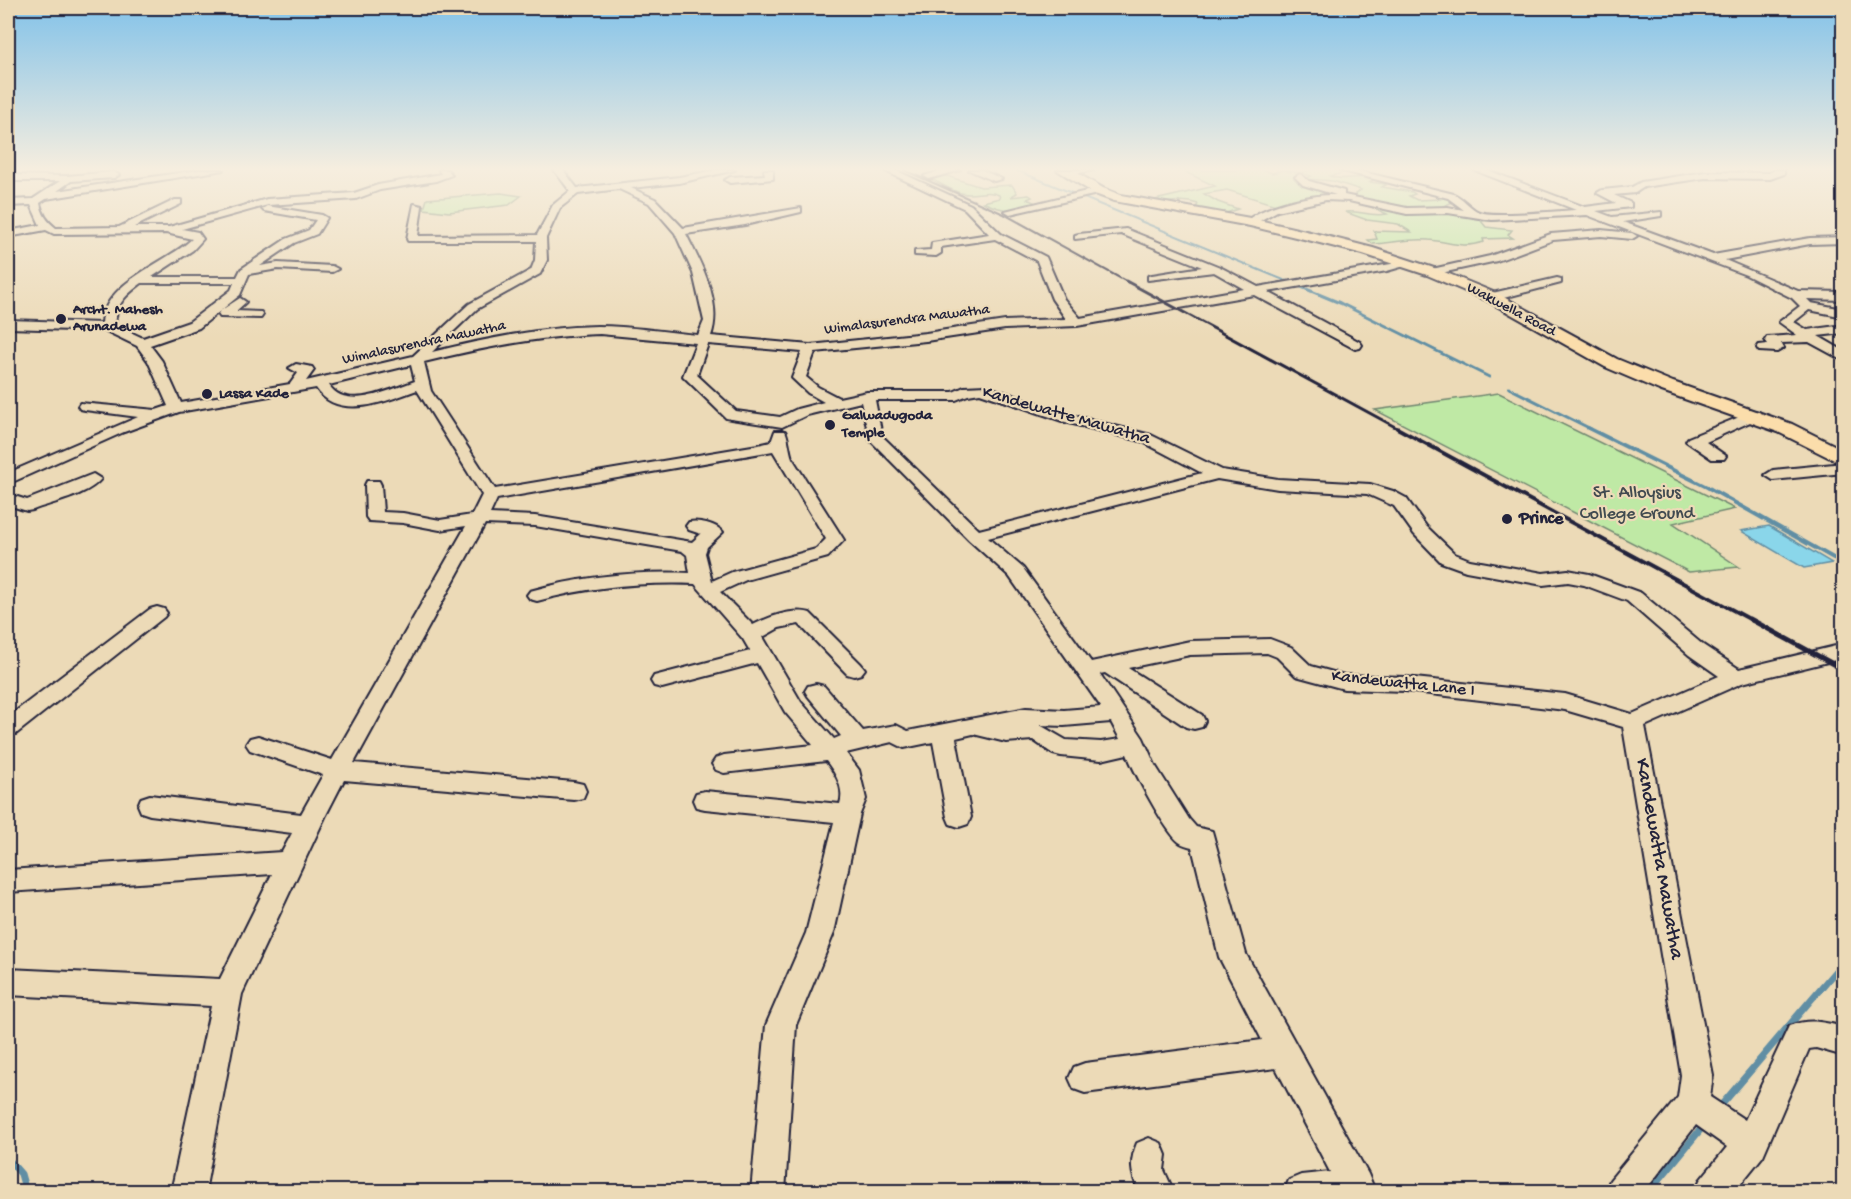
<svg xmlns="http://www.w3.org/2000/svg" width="1851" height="1199" font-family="'Gochi Hand',sans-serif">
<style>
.green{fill:#bfe9a5;stroke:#708670;stroke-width:1.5}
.water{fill:#8ad6ea;stroke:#608ea4;stroke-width:1.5}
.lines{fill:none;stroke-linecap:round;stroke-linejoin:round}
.stream-far3{stroke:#608ea4;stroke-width:2}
.stream-far2{stroke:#608ea4;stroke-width:3}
.stream-far1{stroke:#608ea4;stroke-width:4}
.stream{stroke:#608ea4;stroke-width:7}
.minor-casing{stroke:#22223b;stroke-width:4}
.major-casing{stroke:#22223b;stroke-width:4}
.minor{fill:#ecdab7;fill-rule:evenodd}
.major{fill:#fbddab;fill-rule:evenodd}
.rail-far3{stroke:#22223b;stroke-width:2}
.rail-far2{stroke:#22223b;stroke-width:3}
.rail-far1{stroke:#22223b;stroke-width:4}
.rail{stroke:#22223b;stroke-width:5}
.poi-dot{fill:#22223b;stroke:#ecdab7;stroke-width:2}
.labels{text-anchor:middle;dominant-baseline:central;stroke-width:4.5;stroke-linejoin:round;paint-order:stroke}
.far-poi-label{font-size:15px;font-weight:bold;fill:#22223b;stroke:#ecdab7;text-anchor:start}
.far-street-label{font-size:15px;fill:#22223b;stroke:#ecdab7}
.street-label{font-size:18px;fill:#22223b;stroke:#ecdab7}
.park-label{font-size:18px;fill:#414a50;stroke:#ecdab7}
.poi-label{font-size:18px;font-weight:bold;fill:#22223b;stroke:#ecdab7;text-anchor:start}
.near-street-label{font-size:21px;fill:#22223b;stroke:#ecdab7}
</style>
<rect width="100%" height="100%" fill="#ecdab7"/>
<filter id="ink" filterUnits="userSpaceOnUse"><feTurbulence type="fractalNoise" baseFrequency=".0167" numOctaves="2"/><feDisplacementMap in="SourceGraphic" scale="12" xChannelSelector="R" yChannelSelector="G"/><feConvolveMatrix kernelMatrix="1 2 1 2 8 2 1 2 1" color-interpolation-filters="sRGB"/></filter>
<g filter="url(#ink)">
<path class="green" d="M 1181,170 L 1265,170 L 1272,173 L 1283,170 L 1301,173 L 1311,170 L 1342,170 L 1343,173 L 1330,176 C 1343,182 1359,175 1373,178 L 1374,180 L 1370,182 L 1384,184 L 1386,185 L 1382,187 L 1412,192 L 1415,194 L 1409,196 L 1417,200 L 1440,199 L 1432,193 L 1458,200 L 1443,206 L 1447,210 L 1498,221 L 1481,221 L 1486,227 L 1512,230 L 1508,235 L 1513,238 L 1483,239 L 1484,242 C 1460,249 1452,242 1429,240 C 1411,238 1391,243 1373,244 L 1368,240 L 1377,239 L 1374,231 L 1411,232 L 1398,224 L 1367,220 L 1345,212 C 1359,210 1369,217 1387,214 L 1369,206 L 1375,204 L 1358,199 L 1355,194 L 1361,190 L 1333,181 L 1306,179 L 1311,176 L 1301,173 L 1294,176 L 1299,183 L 1321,188 L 1331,195 L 1279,206 L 1227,190 L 1204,194 L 1218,202 L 1238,209 L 1223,214 L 1195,210 L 1198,204 C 1178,197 1171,206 1155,200 L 1215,186 Z
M 938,176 L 947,176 L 981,187 L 1012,185 L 1017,193 L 1010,197 L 1029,195 L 1032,197 L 1027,199 L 1036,203 C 1015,212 1003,212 983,202 L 1000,198 L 999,195 C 988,190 980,194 969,194 C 956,194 942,184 931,179 Z
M 501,193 L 521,196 L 509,205 L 449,212 L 424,209 L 427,199 Z
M 1499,393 L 1735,509 L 1673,523 L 1739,567 L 1689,572 L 1375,410 Z"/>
<path class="water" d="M 1769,526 L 1832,563 L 1804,568 L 1741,531 Z"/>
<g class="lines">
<path class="stream-far3" d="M 1016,170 L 1291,283"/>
<path class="stream-far2" d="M 1287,281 L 1340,303 L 1489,377
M 1509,388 L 1591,429"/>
<path class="stream-far1" d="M 1588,428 L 1707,487 L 1844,564"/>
<path class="stream" d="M 1718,1109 L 1844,961
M 8,1159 L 21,1174 L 26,1192
M 1649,1192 L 1705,1124"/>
<defs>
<path id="minor" d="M 199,170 L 223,170 L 46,199 L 40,203 C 42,214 47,221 56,228 L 119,227 L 175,200 L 181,200 L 181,204 L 134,227 L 169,227 L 267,199 L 354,193 L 378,185 L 441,174 L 439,170 L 448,170 L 452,175 L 436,181 L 380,190 L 356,199 L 268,205 L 182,229 L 198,232 L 203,239 L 193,250 L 152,277 L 237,277 L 241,269 L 286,239 L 309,230 L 316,220 L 264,211 L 262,209 L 267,206 L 322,215 L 327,218 L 317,234 L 294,243 L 260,266 L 278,263 L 332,266 L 338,269 L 332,272 L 278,269 L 249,274 L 240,295 L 199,328 L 150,345 L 162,361 L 181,403 L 290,384 L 298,373 L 289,368 L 296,364 L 312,367 L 314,370 L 306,381 L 413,356 L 469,304 L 531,270 L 535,260 L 536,241 L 408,241 L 407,239 L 414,204 L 422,206 L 418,236 L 537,235 L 553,205 L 570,191 L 554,170 L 563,170 L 577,188 L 679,177 L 716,170 L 735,170 L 679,183 L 631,188 L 655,199 L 683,228 L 801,208 L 801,212 L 745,225 L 686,234 C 701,264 723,303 711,336 L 810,345 L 926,333 L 1005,321 L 1066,319 L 1052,299 L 1037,261 L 995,239 L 941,247 L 941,253 L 936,256 L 915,255 L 915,251 L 931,250 L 932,243 L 989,234 L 965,209 L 883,170 L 895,170 L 971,205 L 1001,234 L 1046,257 L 1064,299 L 1080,318 L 1244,289 L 1214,272 L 1148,280 L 1148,276 L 1152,275 L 1202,267 L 1121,234 L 1075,239 L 1075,235 L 1079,234 L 1126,229 L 1220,267 L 1258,287 L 1408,261 L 1408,265 L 1387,271 L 1268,292 L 1360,342 L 1362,345 L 1360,348 L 1355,349 L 1254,295 L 1077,326 L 1005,329 L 926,341 L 815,352 L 806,377 L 818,387 L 839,398 L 867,392 L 953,392 L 964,387 L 986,386 L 1075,416 L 1151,435 L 1222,470 L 1278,479 L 1370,484 L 1393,491 L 1406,498 L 1426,526 L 1455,554 L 1470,560 L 1543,573 L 1568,570 L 1589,574 L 1641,593 L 1703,645 L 1739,669 L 1844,644 L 1844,658 L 1742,683 L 1645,726 L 1713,1075 L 1710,1097 L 1745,1120 L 1789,1026 C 1809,1018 1823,1022 1844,1027 L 1844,1056 L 1816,1048 L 1809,1049 L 1763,1156 L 1734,1192 L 1695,1192 L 1700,1180 L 1727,1147 L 1696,1125 L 1644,1192 L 1605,1192 L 1610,1180 L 1678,1097 L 1681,1075 L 1623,727 L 1565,710 L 1405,691 L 1344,689 L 1296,676 L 1277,657 L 1267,653 L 1190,655 L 1128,668 L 1202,715 L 1205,721 L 1202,727 L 1194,729 L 1186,727 L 1105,673 L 1100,674 L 1143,738 L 1155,765 L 1189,819 L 1196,827 L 1212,831 L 1246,954 L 1368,1174 L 1373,1186 L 1371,1192 L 1284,1192 L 1289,1180 L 1301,1175 L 1330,1172 L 1276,1068 L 1085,1093 L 1074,1089 L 1069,1078 L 1074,1067 L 1085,1063 L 1262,1040 L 1219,957 L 1192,847 C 1188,846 1183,845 1179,842 C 1165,831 1134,772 1127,754 L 1101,760 L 1061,756 L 1053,754 L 1033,740 L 1006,742 L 973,734 L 956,738 L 971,817 L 968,824 L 959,827 L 950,824 L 947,817 L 933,742 L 904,748 L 892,742 L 846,753 L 859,770 L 866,799 L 860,814 L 834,933 L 796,1025 L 785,1192 L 751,1192 L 766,1025 L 806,933 L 834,822 L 705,809 L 696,807 L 693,800 L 696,793 L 705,791 L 840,804 C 845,789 835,772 826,761 L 724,773 L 716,770 L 712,764 L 716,758 L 724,755 L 813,745 L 785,712 L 757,663 L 662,688 L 654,686 L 651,681 L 654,676 L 750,651 L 743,639 L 695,584 C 640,582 590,587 537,601 L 530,599 L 527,595 L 530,591 C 584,576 635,571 690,573 L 687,555 L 682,551 L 535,526 L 485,524 L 354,763 L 574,782 L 583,784 L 586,791 L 583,798 L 574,800 L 344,780 L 326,815 L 242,994 L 205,1192 L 171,1192 L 211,1006 L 8,995 L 8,969 L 220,979 L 272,874 L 8,892 L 8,870 L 282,852 L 292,833 L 150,815 L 141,812 L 138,805 L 141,798 L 150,795 L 301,814 L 323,775 L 250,750 L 246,744 L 250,738 L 258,736 L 332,760 L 466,526 L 440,530 L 403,523 L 369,521 L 366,517 L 365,485 L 367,481 L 379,481 L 381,485 L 383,512 L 403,513 L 440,520 L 472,515 L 482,495 L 417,390 C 387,401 338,422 316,388 L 179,412 L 124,432 L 8,484 L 8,473 L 138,417 L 85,410 L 80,409 L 78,406 L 80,403 L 156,410 L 168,406 L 148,361 L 137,346 L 106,331 L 8,328 L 8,320 L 102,323 C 104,282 165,264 192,239 L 166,233 L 54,234 L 46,230 L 8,237 L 8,231 L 40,225 L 31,205 L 8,206 L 8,200 L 33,199 L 60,181 L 8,181 L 8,175 L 66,176 L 114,172 L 119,175 L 114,178 L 71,181 L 57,191 ZM 619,189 L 649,203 L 675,233 L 693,273 L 704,321 L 698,335 C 665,332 630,326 597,326 C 542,327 485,339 432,352 L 477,309 L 540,274 L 547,260 L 546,238 L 560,208 L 578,194 ZM 142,283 L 234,283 L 231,290 L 189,322 L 143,338 L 115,325 C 116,303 125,296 142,283 ZM 600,334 L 696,343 L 683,376 L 726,418 L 731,419 L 782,427 L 807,415 L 861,402 L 870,440 L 969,540 L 1009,576 L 1101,707 L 1064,710 L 1026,708 L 908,731 L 896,725 L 863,731 L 824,686 L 816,684 L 808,686 L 805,691 L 808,696 L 841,736 L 834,739 L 801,702 L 763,637 L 779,628 L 799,624 L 847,674 L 854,676 L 861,674 L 865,669 L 861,664 L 810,613 C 793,608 769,617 753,625 L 720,592 L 746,580 L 828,557 L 844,540 L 792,458 C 789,450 788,435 785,431 L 775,431 L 771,442 L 758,445 L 495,489 L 431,391 L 424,362 C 481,348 541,336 600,334 ZM 708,344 L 802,352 L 792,378 L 808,393 L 824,402 L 797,409 L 780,417 L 736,411 L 697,375 ZM 411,365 L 415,381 C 392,389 346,412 329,385 ZM 980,393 L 1065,422 L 1141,441 L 1202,473 L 979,530 L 882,436 L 875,400 L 956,400 L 968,395 ZM 773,451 L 826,539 L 816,549 L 732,572 L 712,581 L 705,553 L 707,547 L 723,532 C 716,524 699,520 689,522 L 686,526 L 689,530 L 701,534 L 692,542 L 535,516 L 490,514 L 497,499 ZM 1217,479 L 1278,489 L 1367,494 L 1394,506 L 1414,534 L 1441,562 L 1466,571 L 1543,585 L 1568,582 L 1584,585 L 1627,601 L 1689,655 L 1719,676 L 1632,714 L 1565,694 L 1405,677 L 1344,675 L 1311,666 L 1291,647 L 1270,639 L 1190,641 L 1091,662 L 1023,568 L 988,538 ZM 1111,722 L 1120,739 L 1101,742 L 1066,740 L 1040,725 L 1064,726 Z
M 764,170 L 773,170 L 773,179 L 730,183 L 725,180 L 730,177 L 765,175 Z
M 943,170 L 960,170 L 929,179 L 924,176 Z
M 969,170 L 982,170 L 1002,179 L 994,181 Z
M 1064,170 L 1094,170 L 1067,175 L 1064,174 Z
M 1339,170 L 1355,170 L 1454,194 C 1463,198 1468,206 1477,211 C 1489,218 1557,211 1576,210 L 1474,170 L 1487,170 L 1585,207 L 1616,203 L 1597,193 L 1602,190 L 1632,187 L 1641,182 L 1705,172 L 1769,173 L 1775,170 L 1784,170 L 1784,174 L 1770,179 L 1705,178 L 1644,187 L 1635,193 L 1614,195 L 1631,203 L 1631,207 L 1596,211 L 1612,217 L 1661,212 L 1661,216 L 1623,222 L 1713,255 L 1810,238 L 1844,237 L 1844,243 L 1810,244 L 1725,260 L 1798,291 L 1844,292 L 1844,300 L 1807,299 L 1811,303 L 1844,309 L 1844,317 L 1809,310 L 1794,322 L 1807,330 L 1844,325 L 1844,333 L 1818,336 L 1844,351 L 1844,361 L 1809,342 L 1781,343 L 1784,348 L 1777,352 L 1759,351 L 1757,348 L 1759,345 L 1768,344 L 1765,340 L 1767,337 L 1797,335 L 1779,322 L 1800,306 L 1792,298 L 1746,275 L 1587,215 L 1492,220 L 1448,213 L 1407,214 L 1349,201 L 1326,200 L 1277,211 L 1254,224 L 1245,222 C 1263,205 1312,194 1336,195 L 1303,185 L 1295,177 L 1300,174 L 1309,181 L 1344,191 L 1344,195 L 1407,208 L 1448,207 L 1464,210 L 1448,198 Z
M 1099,188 L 1102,189 L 1102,193 L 1010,214 L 1005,211 Z
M 1601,230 L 1632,233 L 1637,236 L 1632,239 L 1601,236 L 1553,240 L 1497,261 L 1432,275 L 1426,272 L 1432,269 L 1490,256 L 1551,234 Z
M 1557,278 L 1561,279 L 1561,283 L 1492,301 L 1486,297 L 1488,294 Z
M 240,298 L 246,302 L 236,311 L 261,312 L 263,315 L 261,318 L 220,317 L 218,314 L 220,311 Z
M 1754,411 L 1759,412 L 1761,415 L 1759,418 L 1706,442 L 1726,456 L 1724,459 L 1712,459 L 1686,441 L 1688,438 Z
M 1844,463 L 1844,473 L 1773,480 L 1765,475 L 1773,470 Z
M 93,474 L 101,479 C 87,496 53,502 33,510 L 27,511 L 8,505 L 8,494 L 27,500 Z
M 157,607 L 164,609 L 167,613 L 164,617 L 16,734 L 8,736 L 8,717 L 150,609 Z
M 1149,1138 L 1161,1143 L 1166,1155 L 1164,1170 L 1174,1192 L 1139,1192 C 1131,1173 1129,1162 1137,1143 Z"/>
<path id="major" d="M 1057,170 L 1072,170 L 1103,188 L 1121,195 L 1250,218 L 1310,232 L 1373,248 L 1437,269 L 1498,294 L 1617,359 L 1673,382 L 1792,424 L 1844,450 L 1844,465 L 1778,432 L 1659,390 L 1605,367 L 1486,300 L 1427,275 L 1363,254 L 1308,240 L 1250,226 L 1114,201 L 1095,194 Z"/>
</defs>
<use href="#minor" class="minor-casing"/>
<use href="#major" class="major-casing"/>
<use href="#minor" class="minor"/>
<use href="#major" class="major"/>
<path class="rail-far3" d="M 904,170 L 1004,214 L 1129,283"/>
<path class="rail-far2" d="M 1126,281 L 1399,429"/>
<path class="rail-far1" d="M 1397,428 L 1753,621"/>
<path class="rail" d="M 1750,619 L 1844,670"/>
</g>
</g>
<linearGradient id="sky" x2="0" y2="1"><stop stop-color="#82c2e9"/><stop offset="0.5" stop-color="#f6eedf"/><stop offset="1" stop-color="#f6eedf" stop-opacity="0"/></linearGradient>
<rect width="1851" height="338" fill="url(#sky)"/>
<g class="poi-dot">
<circle cx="61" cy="319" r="6"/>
<circle cx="207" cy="394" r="6"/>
<circle cx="830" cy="425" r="6"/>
<circle cx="1507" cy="519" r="6"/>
</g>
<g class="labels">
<g class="far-poi-label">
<text x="73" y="310">Archt. Mahesh<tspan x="73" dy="17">Arunadewa</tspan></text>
<text x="219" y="394">Lassa Kade</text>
<text x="842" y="416">Galwadugoda<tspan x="842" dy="17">Temple</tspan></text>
</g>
<g class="far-street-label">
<text transform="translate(1511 310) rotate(28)">Wakwella Road</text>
<text transform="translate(907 320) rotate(-7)">Wimalasurendra Mawatha</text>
<text transform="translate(424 343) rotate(-12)">Wimalasurendra Mawatha</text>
</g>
<g class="street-label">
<text transform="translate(1066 416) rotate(16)">Kandewatte Mawatha</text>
<text transform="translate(1403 684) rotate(6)">Kandewatta Lane I</text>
</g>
<g class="park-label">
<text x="1637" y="493">St. Alloysius<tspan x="1637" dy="21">College Ground</tspan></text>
</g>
<g class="poi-label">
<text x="1519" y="519">Prince</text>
</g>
<g class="near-street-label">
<text transform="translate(1658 859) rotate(80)">Kandewatta Mawatha</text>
</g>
</g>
<rect width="1851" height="1199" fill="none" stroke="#ecdab7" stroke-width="30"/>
<rect x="15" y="15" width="1821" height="1169" fill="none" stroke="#22223b" stroke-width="2" filter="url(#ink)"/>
</svg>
